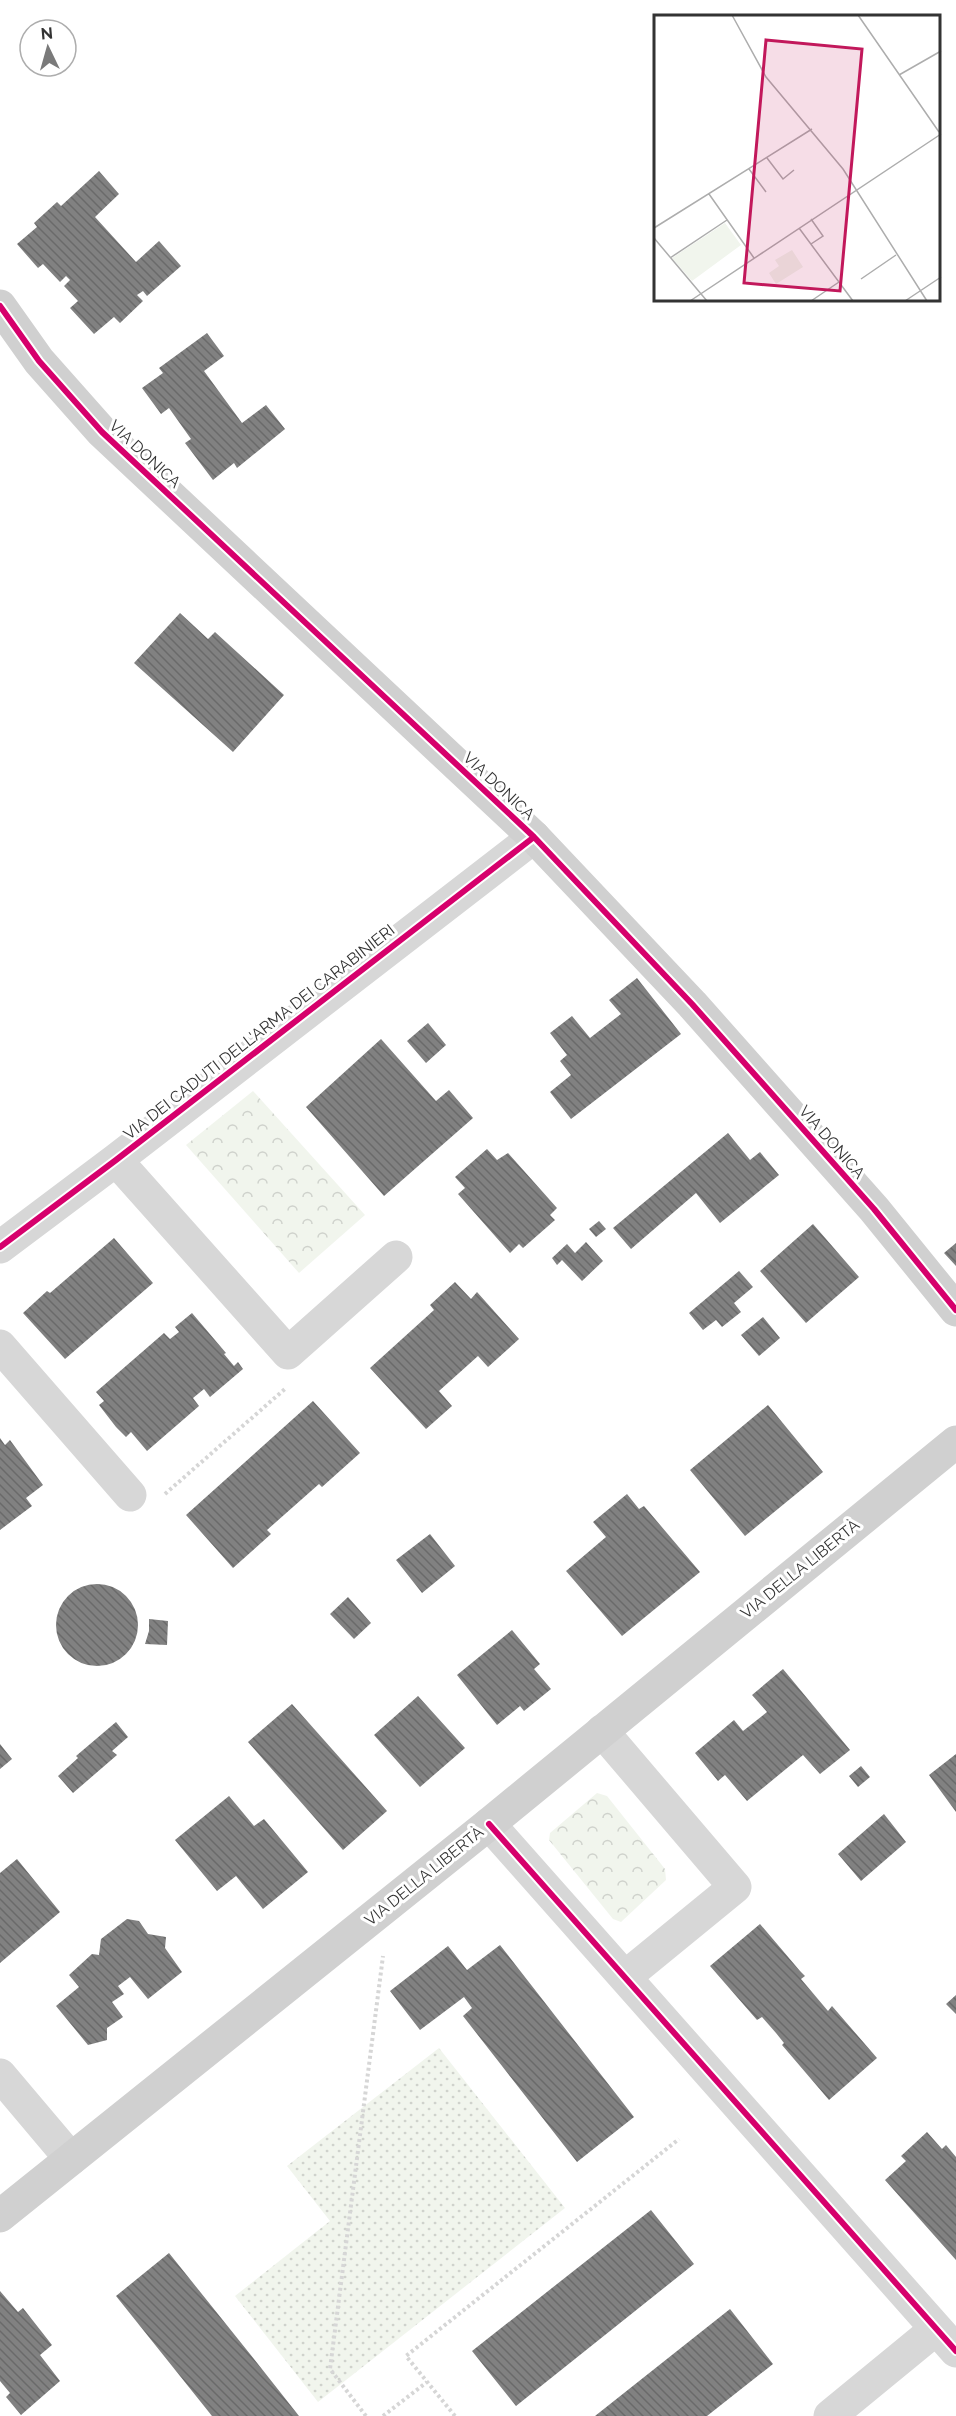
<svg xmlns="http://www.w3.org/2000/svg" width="956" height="2416" font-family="Raleway,sans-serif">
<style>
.grass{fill:url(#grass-dots)}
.forest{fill:url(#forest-crowns)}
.building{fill:url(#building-back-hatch)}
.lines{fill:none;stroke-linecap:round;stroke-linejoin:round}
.path{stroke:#d6d6d6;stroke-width:4;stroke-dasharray:3 3;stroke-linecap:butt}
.street{stroke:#d7d7d7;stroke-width:33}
.secondary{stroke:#d0d0d0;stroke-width:33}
.cycleway-casing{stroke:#fff;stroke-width:10}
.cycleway{stroke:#d6006c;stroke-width:6}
.labels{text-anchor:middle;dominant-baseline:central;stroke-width:6;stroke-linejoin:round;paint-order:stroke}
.street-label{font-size:16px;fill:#333;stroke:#fff}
.inset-road{fill:none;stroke:#adadad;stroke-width:1.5}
.view{fill:#c2185b;fill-opacity:0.15;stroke:#c2185b;stroke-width:3}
.inset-edge{fill:none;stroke:#333;stroke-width:3}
</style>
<defs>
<pattern id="grass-dots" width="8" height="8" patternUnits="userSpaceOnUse" patternTransform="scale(1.5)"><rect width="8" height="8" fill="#f1f5ed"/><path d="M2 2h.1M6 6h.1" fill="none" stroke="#cfd2cc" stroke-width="1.8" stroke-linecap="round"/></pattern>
<pattern id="forest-crowns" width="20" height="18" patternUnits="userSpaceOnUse" patternTransform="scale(1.5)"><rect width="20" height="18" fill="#f1f5ed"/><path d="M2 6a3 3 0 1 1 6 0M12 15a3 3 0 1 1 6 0" fill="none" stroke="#cfd2cc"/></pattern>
<pattern id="building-back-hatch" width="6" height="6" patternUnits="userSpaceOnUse" patternTransform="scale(1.5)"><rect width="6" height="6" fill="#818181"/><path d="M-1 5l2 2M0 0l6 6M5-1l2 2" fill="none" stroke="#6a6a6a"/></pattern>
</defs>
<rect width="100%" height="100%" fill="#fff"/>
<path class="grass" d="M 439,2048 L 565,2208 L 318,2402 L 235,2296 L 330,2221 L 287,2166 Z"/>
<path class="forest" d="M 253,1091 L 365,1215 L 299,1273 L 186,1145 Z
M 597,1793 L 607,1796 L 665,1869 L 666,1880 L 621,1922 L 613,1919 L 549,1840 L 550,1833 Z"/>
<path class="building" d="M 99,171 L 119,194 L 95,217 L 136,262 L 159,241 L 181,266 L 147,296 L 143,291 L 137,295 L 143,301 L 120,323 L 114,317 L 94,334 L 70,308 L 78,301 L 64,286 L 70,280 L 66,276 L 60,282 L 43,264 L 38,268 L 17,244 L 37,227 L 34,223 L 57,202 L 61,206 Z
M 207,333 L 224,356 L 204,371 L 242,423 L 266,405 L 285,429 L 237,468 L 234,463 L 213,480 L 185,443 L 191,439 L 169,408 L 161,414 L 142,388 L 163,373 L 159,368 Z
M 180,613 L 208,639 L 215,632 L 284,695 L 233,752 L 134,663 Z
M 637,978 L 681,1034 L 571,1119 L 550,1092 L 571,1075 L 560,1061 L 567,1055 L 550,1033 L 572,1016 L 590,1038 L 621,1014 L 609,1000 Z
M 428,1023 L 446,1045 L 426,1063 L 407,1041 Z
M 381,1039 L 436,1101 L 449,1090 L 473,1118 L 384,1196 L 306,1107 Z
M 728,1133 L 750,1160 L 760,1152 L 779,1175 L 720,1223 L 696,1193 L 631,1249 L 613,1228 Z
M 487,1149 L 497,1160 L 508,1153 L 557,1208 L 550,1215 L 555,1220 L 523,1248 L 519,1244 L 510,1253 L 458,1194 L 465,1188 L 455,1177 Z
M 599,1221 L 606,1229 L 596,1237 L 589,1229 Z
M 813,1224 L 859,1277 L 806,1323 L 760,1271 Z
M 114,1238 L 153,1283 L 65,1359 L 23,1313 L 47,1291 L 50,1293 Z
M 586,1242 L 603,1261 L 582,1281 L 562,1260 L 557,1265 L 552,1258 L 567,1244 L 575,1253 Z
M 956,1243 L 956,1266 L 944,1253 Z
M 739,1271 L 753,1287 L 734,1303 L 741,1312 L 722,1327 L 716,1320 L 703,1330 L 689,1313 Z
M 455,1282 L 471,1299 L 477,1292 L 519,1339 L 488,1367 L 478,1356 L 439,1391 L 452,1406 L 426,1429 L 370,1368 L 434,1310 L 430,1305 Z
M 192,1313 L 226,1353 L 224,1354 L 234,1366 L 238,1362 L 243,1369 L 210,1397 L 204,1389 L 193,1398 L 199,1406 L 147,1451 L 131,1432 L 126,1437 L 116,1427 L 99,1405 L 104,1401 L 96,1392 L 164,1333 L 170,1339 L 179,1332 L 175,1327 Z
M 763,1317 L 780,1338 L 759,1356 L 741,1335 Z
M 313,1401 L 360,1453 L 322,1487 L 319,1484 L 267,1530 L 271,1534 L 233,1568 L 186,1515 Z
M 768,1405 L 823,1472 L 745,1536 L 690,1470 Z
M 0,1438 L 5,1445 L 10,1440 L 43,1485 L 26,1498 L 32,1506 L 0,1530 Z
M 627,1494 L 639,1509 L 644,1506 L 700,1572 L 622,1636 L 566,1571 L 606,1537 L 593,1522 Z
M 430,1534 L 455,1566 L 422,1593 L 396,1560 Z
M56 1625a41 41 0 1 1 82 0a41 41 0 1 1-82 0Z
M 348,1597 L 371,1623 L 354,1639 L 330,1614 Z
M 149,1619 L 168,1621 L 167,1645 L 145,1644 L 149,1631 Z
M 512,1630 L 540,1664 L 534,1669 L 551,1689 L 524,1711 L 520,1706 L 497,1725 L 457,1675 Z
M 783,1669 L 850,1750 L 820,1774 L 803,1755 L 747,1801 L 725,1775 L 718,1781 L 695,1753 L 734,1720 L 743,1731 L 767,1712 L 752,1695 Z
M 418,1696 L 465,1748 L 420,1787 L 374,1735 Z
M 292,1704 L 387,1811 L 343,1850 L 248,1742 Z
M 116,1722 L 128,1737 L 112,1751 L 117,1755 L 73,1793 L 58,1776 L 78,1758 L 76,1756 Z
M 0,1744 L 12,1759 L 0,1769 Z
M 956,1754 L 956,1812 L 929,1775 Z
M 861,1766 L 870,1777 L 858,1787 L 849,1776 Z
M 229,1796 L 254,1826 L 264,1819 L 308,1872 L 263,1909 L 236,1876 L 217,1891 L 175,1840 Z
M 884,1814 L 906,1842 L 861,1881 L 838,1854 Z
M 17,1859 L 60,1912 L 0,1963 L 0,1873 Z
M 127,1919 L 139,1921 L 148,1934 L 166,1937 L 165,1948 L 182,1972 L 148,1999 L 130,1977 L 118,1986 L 124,1994 L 112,2002 L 123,2017 L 107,2028 L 107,2040 L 88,2045 L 56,2006 L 79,1987 L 69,1975 L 92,1954 L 99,1955 L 101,1939 Z
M 760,1924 L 800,1971 L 805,1976 L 801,1979 L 828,2011 L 832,2006 L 877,2058 L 829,2100 L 782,2045 L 784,2043 L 776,2033 L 762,2017 L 757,2020 L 710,1966 Z
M 500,1945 L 634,2117 L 577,2162 L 463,2016 L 472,2008 L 464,1997 L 420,2030 L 390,1991 L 448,1946 L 467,1970 Z
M 956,1995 L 956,2014 L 946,2004 Z
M 927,2132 L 942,2149 L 946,2145 L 956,2157 L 956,2260 L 885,2180 L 906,2161 L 901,2156 Z
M 651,2210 L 694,2264 L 516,2406 L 472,2351 Z
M 169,2253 L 250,2354 L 299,2416 L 212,2416 L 116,2296 Z
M 0,2291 L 18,2312 L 23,2308 L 52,2345 L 40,2355 L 60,2381 L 21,2415 L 6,2397 L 10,2393 L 0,2381 Z
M 730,2309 L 773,2364 L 707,2416 L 595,2416 Z"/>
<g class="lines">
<path class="path" d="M 165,1494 L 286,1388
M 366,2416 L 330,2369 L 383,1956
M 383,2416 L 427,2382
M 455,2416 L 406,2356 L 679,2139"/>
<path class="street" d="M 116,1160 L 288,1353 L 396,1257
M 0,1247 L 116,1160 L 534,837
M 0,1346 L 130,1495
M 602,1731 L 735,1887 L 625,1977
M 489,1824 L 956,2351
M 0,2075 L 71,2159
M 830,2416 L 936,2329"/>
<path class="secondary" d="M 0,306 L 39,361 L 102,432 L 534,837 L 692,1004 L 874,1209 L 956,1310
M 0,2216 L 489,1824 L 956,1442"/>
<defs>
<path id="cycleway" d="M 0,306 L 39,361 L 102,432 L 534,837 L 692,1004 L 874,1209 L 956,1310
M 0,1247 L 116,1160 L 534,837
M 489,1824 L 956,2351"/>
</defs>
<use href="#cycleway" class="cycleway-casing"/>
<use href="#cycleway" class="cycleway"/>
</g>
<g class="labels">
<g class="street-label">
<text transform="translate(145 454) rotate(43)">VIA DONICA</text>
<text transform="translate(499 786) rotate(43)">VIA DONICA</text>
<text transform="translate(259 1032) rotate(-38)">VIA DEI CADUTI DELL'ARMA DEI CARABINIERI</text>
<text transform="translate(832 1142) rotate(49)">VIA DONICA</text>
<text transform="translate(800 1569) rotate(-39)">VIA DELLA LIBERTÀ</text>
<text transform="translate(424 1876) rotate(-39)">VIA DELLA LIBERTÀ</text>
</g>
</g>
<g transform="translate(654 15)">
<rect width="286" height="286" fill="#fff"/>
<path d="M 71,208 L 87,230 L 38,266 L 18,243 ZM 138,235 L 149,252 L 122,269 L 115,258 L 125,251 L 121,245 Z" fill="#f1f5ed"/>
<path class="inset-road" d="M 78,0 L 112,62 L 189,154 L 273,286M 204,0 L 285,117M 245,60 L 287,36M 113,143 L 129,164 L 140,155M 95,154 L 112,177M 55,179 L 100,243M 157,204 L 169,221 L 157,229M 0,213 L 158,114M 145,213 L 199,286M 0,223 L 53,286M 16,243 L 73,205M 207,264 L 242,240M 36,286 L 287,119M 157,286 L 185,267M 251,286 L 287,262"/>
<path class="view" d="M 112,25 L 208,34 L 186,276 L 90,268 Z"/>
<rect width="286" height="286" class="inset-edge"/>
</g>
<g transform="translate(48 48) rotate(355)"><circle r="28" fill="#ffffff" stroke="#adadad" stroke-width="1.5"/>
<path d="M0-4.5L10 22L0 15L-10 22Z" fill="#7a7a7a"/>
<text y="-9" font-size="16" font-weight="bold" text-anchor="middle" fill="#333333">N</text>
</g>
</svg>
